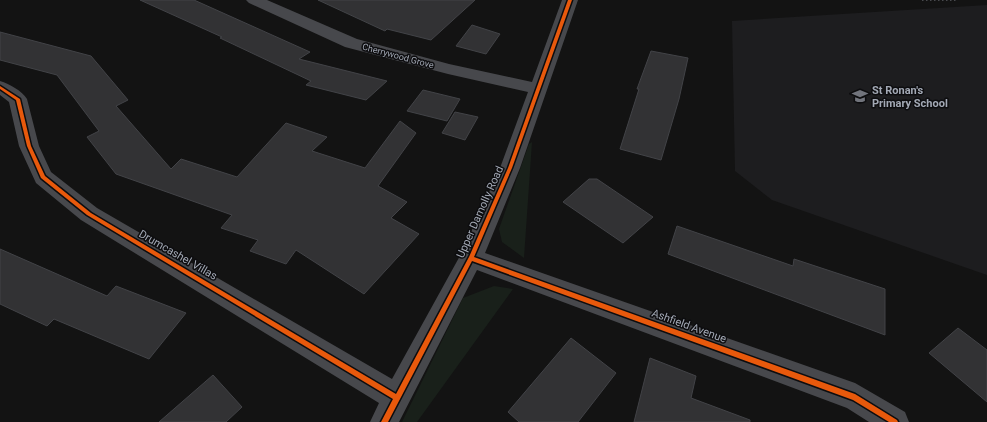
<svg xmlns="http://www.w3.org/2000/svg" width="987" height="422" font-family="Roboto,sans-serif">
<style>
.built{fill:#1d1d1f}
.green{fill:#19201a}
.building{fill:#323234;stroke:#424347}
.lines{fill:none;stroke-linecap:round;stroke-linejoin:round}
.path{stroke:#494a4e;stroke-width:2;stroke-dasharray:1.5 2.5;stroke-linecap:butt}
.minor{fill:#47484c;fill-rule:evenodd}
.cycleway-casing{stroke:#0d0d0f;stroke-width:3}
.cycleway{fill:#e8590c;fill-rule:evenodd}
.labels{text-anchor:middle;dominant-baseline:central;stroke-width:3;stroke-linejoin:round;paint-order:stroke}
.far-street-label{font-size:9px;fill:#a3a9b5;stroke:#0d0d0f}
.poi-label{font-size:11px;font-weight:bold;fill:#a3a9b5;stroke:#0d0d0f;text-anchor:start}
.street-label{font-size:11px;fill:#a3a9b5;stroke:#0d0d0f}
</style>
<rect width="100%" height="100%" fill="#131313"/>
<path class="built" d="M 987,5 L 987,275 L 772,200 L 735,171 L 732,21 Z"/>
<path class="green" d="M 532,142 L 524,258 L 502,242 L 499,229 L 529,144 Z
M 494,286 L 513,289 L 417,422 L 402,422 L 463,298 Z"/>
<path class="building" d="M 140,0 L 194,0 L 310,52 L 299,59 L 387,81 L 366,100 L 306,85 L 311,81 L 220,38 L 222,37 Z
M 318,0 L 475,0 L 431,40 L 387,29 L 385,31 Z
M 472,25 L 500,34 L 486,54 L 456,46 Z
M 0,32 L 91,56 L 128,100 L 116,106 L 171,169 L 181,159 L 237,177 L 286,123 L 327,137 L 312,151 L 365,168 L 400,121 L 416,133 L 378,186 L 407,202 L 391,218 L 419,234 L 364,294 L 296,250 L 286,264 L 250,251 L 258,240 L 221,228 L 232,215 L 116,174 L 87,137 L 99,131 L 57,75 L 0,60 Z
M 651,51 L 688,58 L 679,99 L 661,160 L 620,149 L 639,89 L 637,89 Z
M 423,90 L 460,99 L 447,121 L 407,111 Z
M 455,112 L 478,117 L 465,140 L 442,133 Z
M 589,179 L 597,179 L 653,217 L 623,243 L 563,202 Z
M 677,226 L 793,266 L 794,259 L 885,289 L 885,335 L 668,254 Z
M 0,249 L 107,296 L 116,286 L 186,313 L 149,359 L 54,319 L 47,326 L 0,304 Z
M 958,328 L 987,350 L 987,402 L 929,353 Z
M 571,338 L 616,373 L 578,422 L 519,422 L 508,412 Z
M 650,358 L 696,376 L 691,398 L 750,420 L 750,422 L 634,422 Z
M 213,375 L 242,407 L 226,422 L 159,422 Z"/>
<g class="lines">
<path class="path" d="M 922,0 L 957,0"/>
<path class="minor" d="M 246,0 L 267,0 L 357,39 L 449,64 L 532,82 L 562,0 L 578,0 L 520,168 L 485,253 L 855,383 L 905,412 L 909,422 L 869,422 L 847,408 L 477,270 L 399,422 L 370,422 L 379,403 L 81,220 L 36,183 L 19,146 L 9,102 L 0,95 L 0,81 C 10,84 22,91 27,99 L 39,146 L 51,172 L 97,208 L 392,379 L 461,254 L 500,168 L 528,92 L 448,74 L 345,47 L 249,3 Z"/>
<defs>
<path id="cycleway" d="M 568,0 L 572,0 L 512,168 L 474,257 L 855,394 L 897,420 L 898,422 L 889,422 L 853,400 L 472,261 L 388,422 L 381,422 L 393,399 L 87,215 L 41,178 L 27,146 L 16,100 L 0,89 L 0,86 L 20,99 L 31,146 L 45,176 L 91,213 L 396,394 L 469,257 L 508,168 Z"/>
</defs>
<use href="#cycleway" class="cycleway-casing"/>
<use href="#cycleway" class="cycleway"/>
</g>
<defs>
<symbol id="school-bare" viewBox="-9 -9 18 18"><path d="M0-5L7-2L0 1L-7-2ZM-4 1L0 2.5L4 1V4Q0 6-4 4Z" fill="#71747c" stroke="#0d0d0f" stroke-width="2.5" paint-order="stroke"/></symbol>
</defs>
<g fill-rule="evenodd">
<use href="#school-bare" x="849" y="85" width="22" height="22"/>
</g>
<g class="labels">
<g class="far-street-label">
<text transform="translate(398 56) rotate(15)">Cherrywood Grove</text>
</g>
<g class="poi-label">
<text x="872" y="90">St Ronan's<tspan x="872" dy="13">Primary School</tspan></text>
</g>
<g class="street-label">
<text transform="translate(480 212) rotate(-66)">Upper Damolly Road</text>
<text transform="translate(178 255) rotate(30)">Drumcashel Villas</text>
<text transform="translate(689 326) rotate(20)">Ashfield Avenue</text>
</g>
</g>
</svg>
